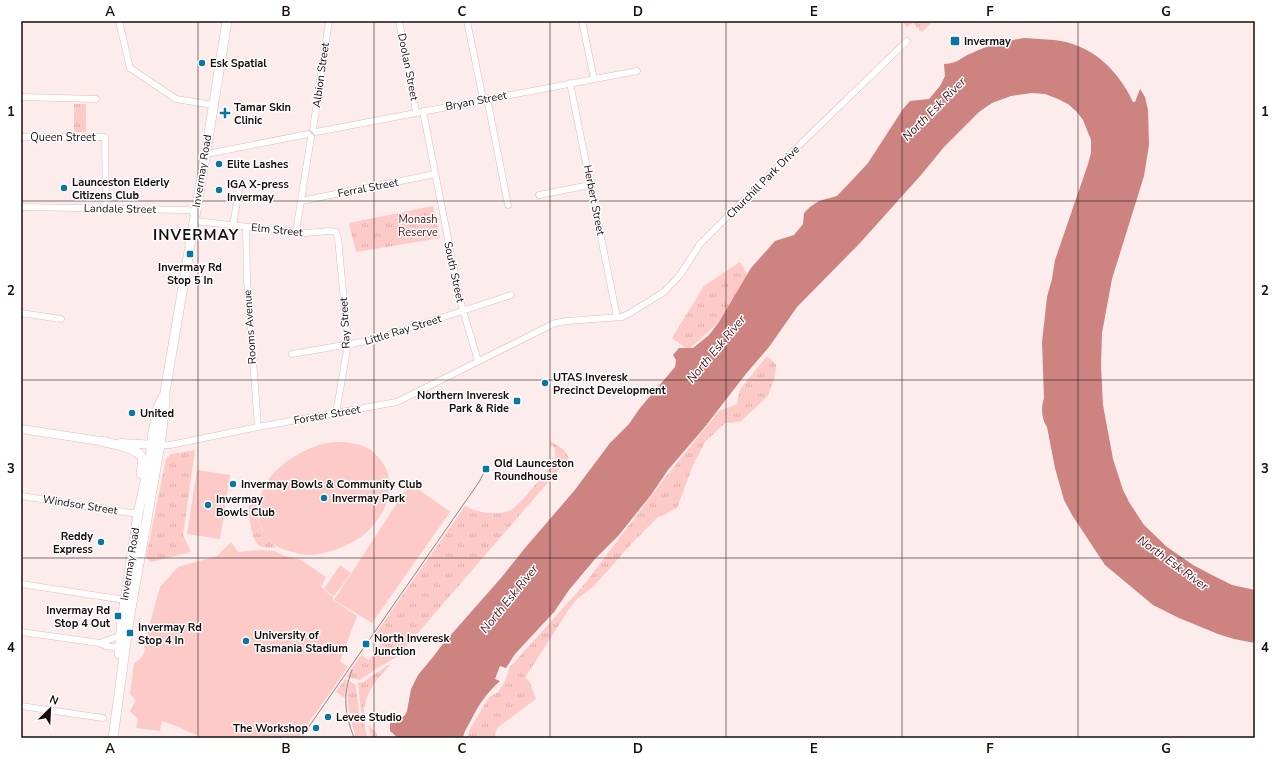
<svg xmlns="http://www.w3.org/2000/svg" width="1276" height="759" font-family="'Nunito Sans',sans-serif">
<style>
.grass{fill:url(#grass-tufts)}
.garden{fill:#fecac7}
.water{fill:#cd8380}
.lines{fill:none;stroke-linecap:round;stroke-linejoin:round}
.minor-casing{stroke:#e0bcba;stroke-width:7}
.tertiary-casing{stroke:#e0bcba;stroke-width:9}
.secondary-casing{stroke:#e0bcba;stroke-width:10}
.minor{stroke:#fff;stroke-width:6}
.tertiary{stroke:#fff;stroke-width:8}
.secondary{stroke:#fff;stroke-width:9}
.tram{stroke:#928483;stroke-width:1}
.grid{fill:none;stroke:#180c0c;stroke-width:1;stroke-opacity:0.55}
.poi-dot{fill:#0878a2;stroke:#fff;stroke-width:1.5}
.labels{text-anchor:middle;dominant-baseline:central;stroke-width:3;stroke-linejoin:round;paint-order:stroke}
.poi-label{font-size:11px;font-weight:bold;fill:#180c0c;stroke:#fff;text-anchor:start}
.street-label{font-size:11px;fill:#180c0c;stroke:#fff}
.park-label{font-size:11px;fill:#510f14;stroke:#fff}
.water-label{font-size:12px;font-style:italic;fill:#510e13;stroke:#fff}
.district-label{font-size:15px;font-weight:bold;letter-spacing:1px;fill:#180c0c;stroke:#fff}
.neatline{fill:none;stroke:#180c0c;stroke-width:1.5}
.grid-label{font-size:13px;text-anchor:middle;font-weight:bold;fill:#180c0c}
</style>
<defs>
<pattern id="grass-tufts" width="24" height="20" patternUnits="userSpaceOnUse"><rect width="24" height="20" fill="#fecac7"/><path d="M3 7l-1-3M5 7V3M7 7l1-3M15 17l-1-3M17 17v-4M19 17l1-3" fill="none" stroke="#d9acaa"/></pattern>
</defs>
<rect width="100%" height="100%" fill="#fceceb"/>
<path class="grass" d="M 902,21 L 933,21 L 922,32 L 913,23 L 907,27 Z
M 74,104 L 86,104 L 86,132 L 74,132 Z
M 433,206 L 440,238 L 356,252 L 349,223 Z
M 740,262 L 749,277 L 719,322 L 688,350 L 672,338 L 704,286 Z
M 767,356 L 776,364 L 775,376 L 768,396 L 740,422 L 725,423 L 705,442 L 693,465 L 677,508 L 657,518 L 632,543 L 594,586 L 577,599 L 569,609 L 525,678 L 529,681 L 536,699 L 497,728 L 494,738 L 467,738 L 470,729 L 489,697 L 498,692 L 505,681 L 510,667 L 583,586 L 665,478 L 719,411 L 737,404 L 740,389 Z
M 550,441 L 564,450 L 569,458 L 398,656 L 374,670 L 360,680 L 346,677 L 361,655 L 369,660 L 382,642 L 374,636 L 465,506 C 478,513 496,516 511,510 C 516,509 551,467 554,461 C 556,457 555,450 554,446 L 550,446 Z
M 195,450 L 183,535 L 191,552 L 151,562 L 146,557 L 166,459 L 171,454 Z
M 249,498 L 259,499 C 256,511 258,525 266,536 C 269,540 274,544 276,547 C 272,548 264,548 260,546 C 250,541 248,508 249,498 Z
M 390,664 C 388,668 383,673 380,676 C 370,688 363,702 364,717 L 361,711 L 358,683 L 363,682 Z
M 345,679 L 348,680 L 345,698 L 336,692 Z
M 349,681 L 356,685 L 359,713 L 364,722 L 367,737 L 356,738 C 350,718 345,701 349,681 Z
M 368,725 L 376,732 L 378,738 L 371,738 Z"/>
<path class="garden" d="M 344,442 C 351,443 358,444 365,447 C 372,450 380,458 384,465 C 399,490 382,521 361,537 C 346,547 327,554 310,555 C 303,555 296,553 289,551 C 276,548 265,539 261,526 C 247,486 288,453 323,444 C 330,442 337,442 344,442 Z
M 197,470 L 230,475 L 220,539 L 187,534 Z
M 410,483 L 450,512 L 372,623 L 334,600 Z
M 231,542 L 238,552 L 258,550 L 275,551 L 282,555 L 301,560 L 326,577 L 321,587 L 333,597 L 333,600 L 357,616 L 340,661 L 348,667 L 298,738 L 203,738 L 176,726 L 162,721 L 160,731 L 136,728 L 138,719 L 130,711 L 136,700 L 130,694 L 134,663 C 142,659 146,653 144,645 L 160,587 L 178,567 L 217,556 Z
M 340,565 L 351,573 L 334,596 L 324,589 Z"/>
<path class="water" d="M 1024,38 C 1034,39 1044,39 1054,40 C 1092,44 1118,70 1133,102 L 1135,102 L 1140,89 L 1145,97 L 1148,110 L 1149,145 L 1144,176 L 1112,279 L 1102,333 L 1101,366 L 1103,405 L 1113,459 L 1123,490 L 1129,502 L 1144,525 L 1167,547 L 1193,565 L 1212,575 L 1232,585 L 1255,590 L 1255,643 L 1234,639 L 1218,634 L 1179,618 L 1153,605 L 1105,565 L 1072,515 L 1064,500 L 1055,468 L 1047,427 C 1041,418 1041,408 1044,398 L 1042,342 L 1047,297 L 1052,279 L 1055,260 L 1088,164 L 1091,153 L 1091,140 L 1083,120 L 1077,112 L 1068,104 L 1058,99 L 1045,94 L 1032,93 L 1011,96 L 992,103 L 979,112 L 944,147 L 921,175 L 860,243 L 797,307 L 769,347 L 745,375 L 704,428 L 668,470 L 651,495 L 619,535 L 595,559 L 569,590 L 554,612 L 515,654 L 506,668 L 500,666 L 495,679 L 500,681 C 486,694 479,704 471,720 C 468,726 464,731 463,738 L 398,738 L 390,731 L 390,723 L 396,723 L 405,715 L 407,711 L 411,689 L 418,675 L 433,657 L 442,645 L 501,578 L 525,548 L 574,491 L 610,443 L 629,424 L 640,408 L 675,367 L 676,360 L 673,355 L 679,348 L 693,348 L 709,335 L 719,322 L 751,268 L 775,241 L 794,235 L 803,224 L 804,213 L 810,207 L 819,201 L 837,196 L 855,177 L 868,163 L 903,109 L 910,101 L 929,99 L 940,86 L 945,76 L 944,64 C 960,63 959,58 972,53 C 988,45 1006,41 1024,38 Z"/>
<g class="lines">
<defs>
<path id="minor" d="M 119,21 L 130,68 L 176,99 L 213,105
M 399,21 L 416,112
M 467,21 L 483,99
M 582,21 L 594,79
M 570,83 L 617,317
M 21,97 L 96,99
M 487,98 L 508,205
M 423,111 L 460,300 L 478,361
M 313,129 L 329,21
M 316,132 L 637,71
M 21,137 L 105,137 L 106,202 L 105,209
M 206,152 L 212,153 L 308,134
M 539,195 L 590,185
M 301,201 L 435,174
M 21,207 L 188,210 L 196,212
M 194,221 L 305,233 L 330,231 L 336,232 L 338,238 L 348,344 L 336,413
M 233,226 L 240,183
M 246,227 L 247,279 L 258,427
M 296,232 L 311,137
M 21,313 L 61,319
M 292,354 L 373,340 L 511,295
M 160,445 L 170,445 L 258,427 L 397,402 L 555,323 L 567,321 L 622,317 L 630,313 L 664,292 L 680,275 L 700,244 L 785,159 L 907,41
M 21,496 L 138,514
M 21,584 L 125,600
M 21,632 L 100,643 L 106,646 L 120,648
M 100,643 C 108,639 114,639 121,635
M 21,706 L 103,718"/>
<path id="tertiary" d="M 21,429 L 107,442
M 121,443 L 157,445"/>
<path id="secondary" d="M 101,441 C 111,444 138,447 142,458 C 143,463 142,469 141,474
M 119,654 L 122,620 L 138,514 L 150,459 L 153,432 L 158,407 L 163,397
M 113,738 L 129,620 L 160,445 L 165,405 L 165,392 L 206,152 L 227,21"/>
</defs>
<use href="#minor" class="minor-casing"/>
<use href="#tertiary" class="tertiary-casing"/>
<use href="#secondary" class="secondary-casing"/>
<use href="#minor" class="minor"/>
<use href="#tertiary" class="tertiary"/>
<use href="#secondary" class="secondary"/>
<path class="tram" d="M 352,670 C 342,696 345,713 354,738
M 301,738 L 479,482 L 488,465"/>
</g>
<path class="grid" d="M 198,21 L 198,738M 374,21 L 374,738M 550,21 L 550,738M 726,21 L 726,738M 902,21 L 902,738M 1078,21 L 1078,738M 21,201 L 1255,201M 21,380 L 1255,380M 21,558 L 1255,558"/>
<g class="poi-dot">
<rect x="950" y="36" width="10" height="10" rx="2"/>
<circle cx="202" cy="63" r="4"/>
<path d="M223 107h4v4h4v4h-4v4h-4v-4h-4v-4h4z"/>
<circle cx="219" cy="164" r="4"/>
<circle cx="64" cy="188" r="4"/>
<circle cx="219" cy="190" r="4"/>
<rect x="186" y="250" width="8" height="8" rx="2"/>
<circle cx="545" cy="383" r="4"/>
<rect x="513" y="397" width="8" height="8" rx="2"/>
<circle cx="132" cy="413" r="4"/>
<rect x="482" y="465" width="8" height="8" rx="2"/>
<circle cx="233" cy="484" r="4"/>
<circle cx="324" cy="498" r="4"/>
<circle cx="208" cy="505" r="4"/>
<circle cx="101" cy="542" r="4"/>
<rect x="114" y="612" width="8" height="8" rx="2"/>
<rect x="126" y="629" width="8" height="8" rx="2"/>
<circle cx="246" cy="641" r="4"/>
<rect x="362" y="640" width="8" height="8" rx="2"/>
<circle cx="328" cy="717" r="4"/>
<circle cx="316" cy="728" r="4"/>
</g>
<g class="labels">
<g class="poi-label">
<text x="964" y="41">Invermay</text>
<text x="210" y="63">Esk Spatial</text>
<text x="234" y="107">Tamar Skin<tspan x="234" dy="13">Clinic</tspan></text>
<text x="227" y="164">Elite Lashes</text>
<text x="72" y="182">Launceston Elderly<tspan x="72" dy="13">Citizens Club</tspan></text>
<text x="227" y="184">IGA X-press<tspan x="227" dy="13">Invermay</tspan></text>
<text x="190" y="267" text-anchor="middle">Invermay Rd<tspan x="190" dy="13">Stop 5 In</tspan></text>
<text x="553" y="377">UTAS Inveresk<tspan x="553" dy="13">Precinct Development</tspan></text>
<text x="509" y="395" text-anchor="end">Northern Inveresk<tspan x="509" dy="13">Park &amp; Ride</tspan></text>
<text x="140" y="413">United</text>
<text x="494" y="463">Old Launceston<tspan x="494" dy="13">Roundhouse</tspan></text>
<text x="241" y="484">Invermay Bowls &amp; Community Club</text>
<text x="332" y="498">Invermay Park</text>
<text x="216" y="499">Invermay<tspan x="216" dy="13">Bowls Club</tspan></text>
<text x="93" y="536" text-anchor="end">Reddy<tspan x="93" dy="13">Express</tspan></text>
<text x="110" y="610" text-anchor="end">Invermay Rd<tspan x="110" dy="13">Stop 4 Out</tspan></text>
<text x="138" y="627">Invermay Rd<tspan x="138" dy="13">Stop 4 In</tspan></text>
<text x="254" y="635">University of<tspan x="254" dy="13">Tasmania Stadium</tspan></text>
<text x="374" y="638">North Inveresk<tspan x="374" dy="13">Junction</tspan></text>
<text x="336" y="717">Levee Studio</text>
<text x="308" y="728" text-anchor="end">The Workshop</text>
</g>
<g class="street-label">
<text transform="translate(408 67) rotate(79)">Doolan Street</text>
<text transform="translate(321 75) rotate(-82)">Albion Street</text>
<text transform="translate(476 101) rotate(-11)">Bryan Street</text>
<text x="63" y="137">Queen Street</text>
<text transform="translate(202 171) rotate(-81)">Invermay Road</text>
<text transform="translate(763 182) rotate(-45)">Churchill Park Drive</text>
<text transform="translate(368 188) rotate(-11)">Ferral Street</text>
<text transform="translate(594 200) rotate(79)">Herbert Street</text>
<text transform="translate(120 209) rotate(1)">Landale Street</text>
<text transform="translate(277 230) rotate(6)">Elm Street</text>
<text transform="translate(454 272) rotate(78)">South Street</text>
<text transform="translate(345 323) rotate(-93)">Ray Street</text>
<text transform="translate(250 327) rotate(-94)">Rooms Avenue</text>
<text transform="translate(403 330) rotate(-17)">Little Ray Street</text>
<text transform="translate(327 415) rotate(-10)">Forster Street</text>
<text transform="translate(80 505) rotate(9)">Windsor Street</text>
<text transform="translate(130 564) rotate(-81)">Invermay Road</text>
</g>
<g class="park-label">
<text x="418" y="219">Monash<tspan x="418" dy="13">Reserve</tspan></text>
</g>
<g class="water-label">
<text transform="translate(934 109) rotate(-45)">North Esk River</text>
<text transform="translate(716 349) rotate(-50)">North Esk River</text>
<text transform="translate(1173 563) rotate(36)">North Esk River</text>
<text transform="translate(509 599) rotate(-51)">North Esk River</text>
</g>
<g class="district-label">
<text x="196" y="235">INVERMAY</text>
</g>
</g>
<rect width="1276" height="759" fill="none" stroke="#ffffff" stroke-width="44"/>
<g transform="translate(50 709) rotate(24)" stroke="#ffffff" stroke-width="3" paint-order="stroke">
<path d="M0-3L7 15L0 10L-7 15Z" fill="#180c0c"/>
<text y="-6" font-size="11" font-weight="bold" text-anchor="middle" fill="#180c0c">N</text>
</g>
<rect x="22" y="22" width="1232" height="715" class="neatline"/>
<g class="grid-label">
<text x="110" y="16">A</text>
<text x="286" y="16">B</text>
<text x="462" y="16">C</text>
<text x="638" y="16">D</text>
<text x="814" y="16">E</text>
<text x="990" y="16">F</text>
<text x="1166" y="16">G</text>
<text x="11" y="116">1</text>
<text x="1265" y="116">1</text>
<text x="11" y="295">2</text>
<text x="1265" y="295">2</text>
<text x="11" y="473">3</text>
<text x="1265" y="473">3</text>
<text x="11" y="652">4</text>
<text x="1265" y="652">4</text>
<text x="110" y="753">A</text>
<text x="286" y="753">B</text>
<text x="462" y="753">C</text>
<text x="638" y="753">D</text>
<text x="814" y="753">E</text>
<text x="990" y="753">F</text>
<text x="1166" y="753">G</text>
</g>
</svg>
